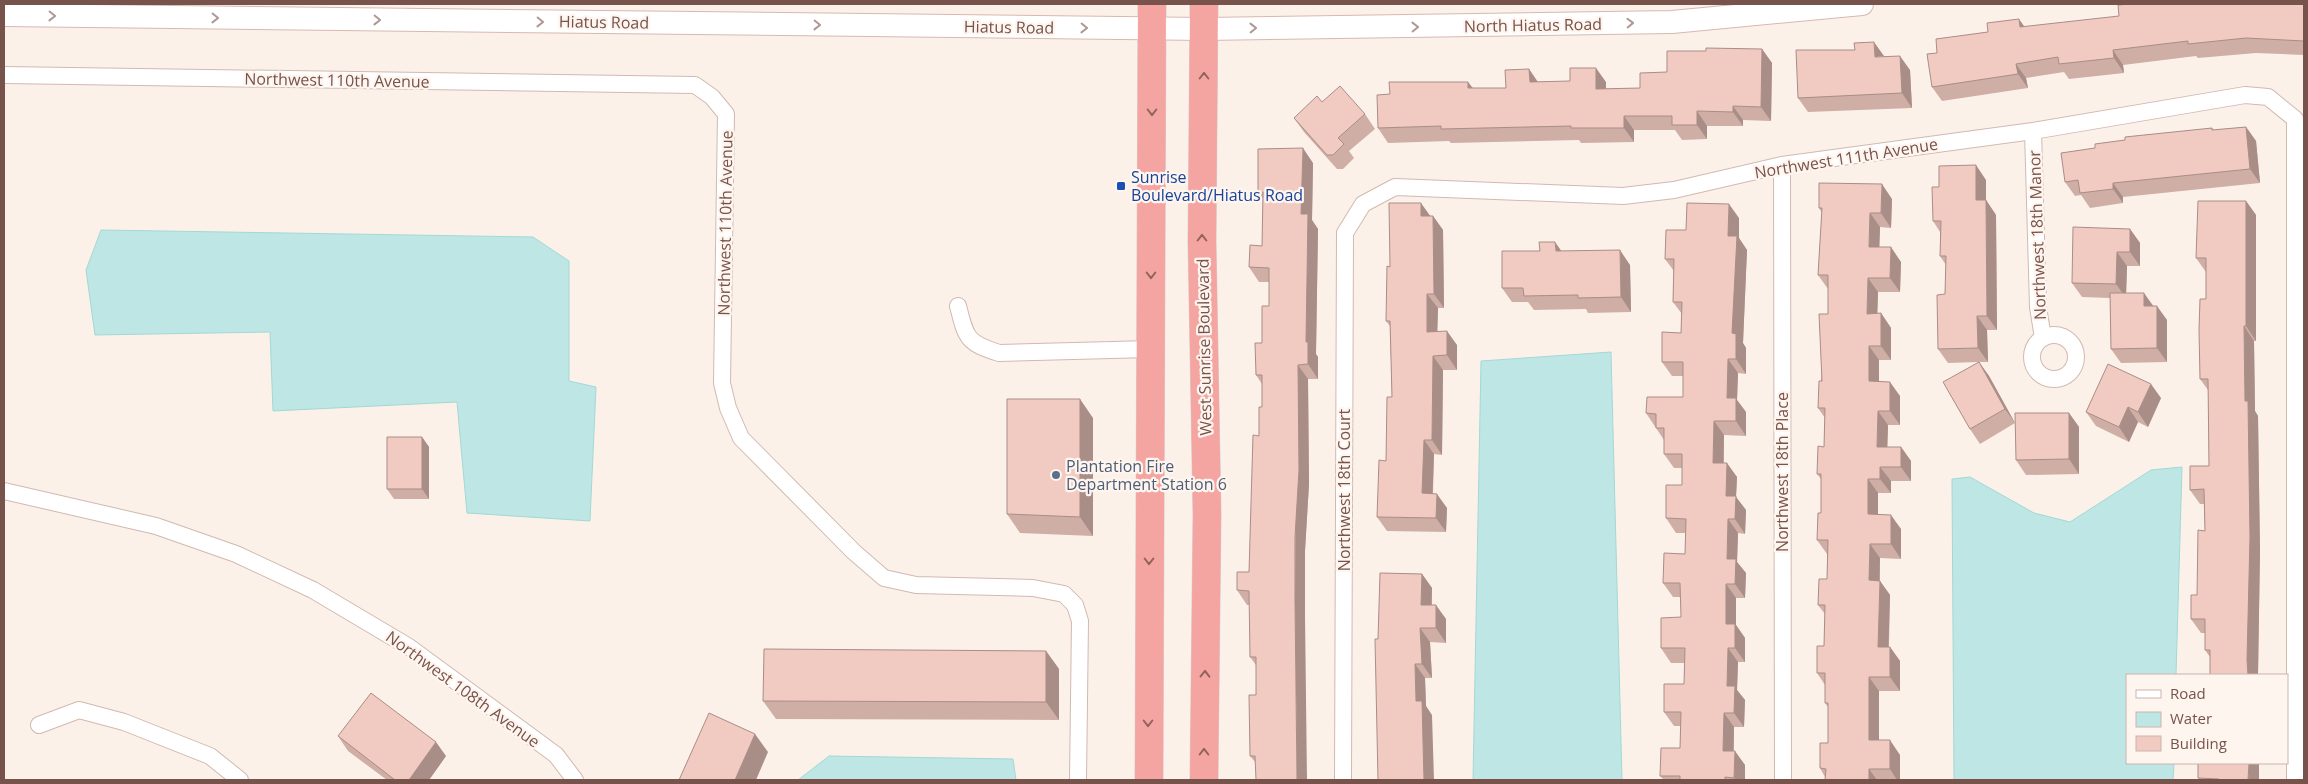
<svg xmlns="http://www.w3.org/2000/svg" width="2308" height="784" font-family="'Open Sans',sans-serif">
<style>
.water{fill:#bde6e4;stroke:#a3d8d5}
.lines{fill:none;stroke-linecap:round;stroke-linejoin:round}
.street-casing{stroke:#d1b9b1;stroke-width:18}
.secondary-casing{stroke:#d6b9b1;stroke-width:24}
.highway-casing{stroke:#d9cfcd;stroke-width:29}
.street{stroke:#fff;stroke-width:16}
.secondary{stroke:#fff;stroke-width:22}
.highway{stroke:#f5a5a1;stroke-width:28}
.wall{fill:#cfaea6}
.shaded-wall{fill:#a98d87}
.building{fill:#f1cac1;stroke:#a98d87}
.oneway{stroke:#ad9894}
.oneway2{stroke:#90635d}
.transit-dot{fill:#1a4fb4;stroke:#fff5ef;stroke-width:2}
.service-dot{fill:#5c6f8a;stroke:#fff5ef;stroke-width:2}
.labels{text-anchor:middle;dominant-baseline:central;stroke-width:4.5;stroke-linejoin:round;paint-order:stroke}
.street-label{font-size:16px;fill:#77534c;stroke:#fff5ef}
.transit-label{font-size:16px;fill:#164399;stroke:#fff5ef;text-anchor:start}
.service-label{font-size:16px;fill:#4e5e75;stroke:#fff5ef;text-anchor:start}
</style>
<rect width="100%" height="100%" fill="#fcf1e9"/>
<path class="water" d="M 101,230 L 533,237 L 569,261 L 569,381 L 596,387 L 590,521 L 467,513 L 457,402 L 273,411 L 270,332 L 95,335 L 86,270 Z
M 1611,352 L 1622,780 L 1473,780 L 1481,361 Z
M 2182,467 L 2176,675 L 2127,675 L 2127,763 L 2174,763 L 2173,780 L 1954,780 L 1952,479 L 1970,477 L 2034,513 L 2070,522 L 2151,470 Z
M 829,756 L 1013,759 L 1016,780 L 798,780 Z"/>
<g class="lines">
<defs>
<path id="street" d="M 4,75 L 695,85 L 712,97 L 726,114 L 722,383 L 728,408 L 741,438 L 854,552 L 884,578 L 916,585 L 1033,588 L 1064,594 L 1075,605 L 1080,621 L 1078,780
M 2033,131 L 2038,307 L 2043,338
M 1782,165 L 1783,780
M 958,306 C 966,337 966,343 999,353 L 1150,349
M2032 357a22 22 0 1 1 44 0a22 22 0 1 1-44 0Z
M 4,491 L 156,526 L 236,554 L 313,590 L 409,647 L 556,755 L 575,780
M 39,725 L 79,710 L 124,722 L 210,756 L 240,780
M 1343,780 L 1345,233 L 1363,204 L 1395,187 L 1623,196 L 1674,190 L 1782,165 L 2033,131 L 2245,95 L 2268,97 L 2295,119 L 2295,780"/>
<path id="secondary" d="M 4,15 L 1204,29 L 1672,22 L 1862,4"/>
<path id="highway" d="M 1149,780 L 1152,4
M 1204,780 L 1207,515 L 1202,241 L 1204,4"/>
</defs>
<use href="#street" class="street-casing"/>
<use href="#secondary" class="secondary-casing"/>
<use href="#highway" class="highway-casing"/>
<use href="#street" class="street"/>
<use href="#secondary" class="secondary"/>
<use href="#highway" class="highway"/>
</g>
<path class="wall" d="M 2304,4 L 2304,55 L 2256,53 L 2198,58 L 2196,56 L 2123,65 L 2124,73 L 2069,79 L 2064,72 L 2026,78 L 2028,88 L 1942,101 L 1932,87 L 1937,53 L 2025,27 Z
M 1762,49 L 1772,63 L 1771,121 L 1743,120 L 1743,126 L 1707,126 L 1707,139 L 1682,140 L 1675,130 L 1634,130 L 1634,142 L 1581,143 L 1579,140 L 1451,143 L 1449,141 L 1388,143 L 1378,128 L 1468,82 L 1473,88 L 1506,88 L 1529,69 L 1538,82 L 1606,82 L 1606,89 L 1640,88 L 1706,51 Z
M 1884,57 L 1910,70 L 1912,108 L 1808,112 L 1798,98 Z
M 1322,102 L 1365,114 L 1375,129 L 1349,151 L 1354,158 L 1343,169 L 1337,169 L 1304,132 L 1294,118 Z
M 2246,127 L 2256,141 L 2260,183 L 2123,197 L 2123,203 L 2090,208 L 2081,195 L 2075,196 L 2065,182 L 2095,148 L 2125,140 L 2212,128 L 2214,130 Z
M 1313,163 L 1312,220 L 1318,229 L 1316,354 L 1318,357 L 1318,379 L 1308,379 L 1309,484 L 1305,551 L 1305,615 L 1256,763 L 1250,756 L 1256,695 L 1256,665 L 1250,657 L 1250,605 L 1247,605 L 1237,590 L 1249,572 L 1259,436 L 1262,407 L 1262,384 L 1256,375 L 1269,306 L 1269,282 L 1259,282 L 1249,267 L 1262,246 L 1263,199 L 1258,192 Z
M 1986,180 L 1986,200 L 1996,215 L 1997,330 L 1987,330 L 1988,362 L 1979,362 L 1989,376 L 2015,423 L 1980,444 L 1970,429 L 1978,362 L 1948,363 L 1938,349 L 1945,294 L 1946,265 L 1940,256 L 1940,232 L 1933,221 L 1939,187 Z
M 1892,199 L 1891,228 L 1880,227 L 1879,247 L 1901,262 L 1900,292 L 1878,292 L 1877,314 L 1881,313 L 1891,328 L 1891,360 L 1879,360 L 1879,381 L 1900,396 L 1900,425 L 1888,425 L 1887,447 L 1901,447 L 1911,461 L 1911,481 L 1891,481 L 1891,493 L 1878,493 L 1878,514 L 1901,529 L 1901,559 L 1880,558 L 1880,581 L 1890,595 L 1889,647 L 1890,647 L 1900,661 L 1900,691 L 1879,691 L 1879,740 L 1900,755 L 1900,780 L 1825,780 L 1825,777 L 1820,768 L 1828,743 L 1828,707 L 1825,703 L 1825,685 L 1817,673 L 1824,646 L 1825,614 L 1818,605 L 1827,579 L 1827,554 L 1817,540 L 1821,513 L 1821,479 L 1817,474 L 1824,447 L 1825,418 L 1818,408 L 1828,314 L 1828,289 L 1818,275 L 1822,213 L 1819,208 Z
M 2246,201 L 2256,215 L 2256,341 L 2254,341 L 2255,411 L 2258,416 L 2260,551 L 2258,675 L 2210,675 L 2210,657 L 2205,650 L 2205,633 L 2201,633 L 2191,619 L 2197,595 L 2205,531 L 2204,504 L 2200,504 L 2190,490 L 2209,466 L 2208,390 L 2200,379 L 2206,299 L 2206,272 L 2196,258 Z
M 1430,216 L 1433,216 L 1443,230 L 1444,308 L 1438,308 L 1437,331 L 1457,345 L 1457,370 L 1443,370 L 1442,455 L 1434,454 L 1433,494 L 1447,508 L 1446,532 L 1387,531 L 1377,517 L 1386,461 L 1392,397 L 1390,326 L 1386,321 L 1390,267 Z
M 1739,218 L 1739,238 L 1747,250 L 1743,343 L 1746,348 L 1746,374 L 1738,373 L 1737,400 L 1746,412 L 1746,436 L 1724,435 L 1724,463 L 1737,477 L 1736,497 L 1746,510 L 1745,534 L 1738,533 L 1737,562 L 1746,573 L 1745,598 L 1736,598 L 1736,625 L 1745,638 L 1745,662 L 1738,662 L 1737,690 L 1745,700 L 1744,727 L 1734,727 L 1734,751 L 1745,765 L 1745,780 L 1664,780 L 1660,776 L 1680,748 L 1681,726 L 1674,726 L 1664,712 L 1684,684 L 1684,663 L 1671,663 L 1661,648 L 1681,617 L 1681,597 L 1673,597 L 1663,583 L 1685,554 L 1685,533 L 1676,533 L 1666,518 L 1682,485 L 1682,468 L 1674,468 L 1664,454 L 1664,440 L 1646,413 L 1683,397 L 1683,376 L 1672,376 L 1662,362 L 1681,333 L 1682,314 L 1673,302 L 1674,271 L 1665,259 L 1686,230 Z
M 2130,229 L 2140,243 L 2140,266 L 2127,266 L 2126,293 L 2153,306 L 2167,320 L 2167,362 L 2121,363 L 2111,349 L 2110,298 L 2082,297 L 2072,283 Z
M 1562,251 L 1630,265 L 1631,312 L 1588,313 L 1586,309 L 1534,310 L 1528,302 L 1512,302 L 1502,288 Z
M 2161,398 L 2148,427 L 2138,422 L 2129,442 L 2096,426 L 2086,412 Z
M 2069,413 L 2079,427 L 2079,474 L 2026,475 L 2016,460 Z
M 1093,418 L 1093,536 L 1020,533 L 1007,514 Z
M 422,437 L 429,447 L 429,499 L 394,499 L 387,489 Z
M 1422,574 L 1432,588 L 1432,605 L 1446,619 L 1446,643 L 1430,642 L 1432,678 L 1425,678 L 1426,706 L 1432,715 L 1378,639 Z
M 1046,651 L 1059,669 L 1059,720 L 776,719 L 763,701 Z
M 338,736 L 446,756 L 429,780 L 387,780 L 348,751 Z
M 2198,778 L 2259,780 L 2199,780 Z"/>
<path class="shaded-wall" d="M 2019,19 L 2029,33 L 2020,27 Z
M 1874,42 L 1884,56 L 1875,57 Z
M 1762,49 L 1772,63 L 1771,121 L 1761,107 Z
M 2113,50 L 2123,65 L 2124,73 L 2114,58 Z
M 1900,56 L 1910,70 L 1912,108 L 1902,93 Z
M 2016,64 L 2026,78 L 2028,88 L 2018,74 Z
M 1596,68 L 1606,82 L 1606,103 L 1596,89 Z
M 1529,69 L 1539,84 L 1530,82 Z
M 1468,82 L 1478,96 L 1468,88 Z
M 1733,106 L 1743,120 L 1743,126 L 1733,112 Z
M 1697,111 L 1707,126 L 1707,139 L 1697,125 Z
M 1624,116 L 1634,130 L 1634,142 L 1624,128 Z
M 2246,127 L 2256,141 L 2260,183 L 2250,169 Z
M 1303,148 L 1313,163 L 1312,220 L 1318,229 L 1316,354 L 1318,357 L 1318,379 L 1308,364 L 1306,342 L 1301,214 Z
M 1976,165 L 1986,180 L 1986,215 L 1976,200 Z
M 2113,183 L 2123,197 L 2123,203 L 2113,189 Z
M 1882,184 L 1892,199 L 1891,228 L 1881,213 Z
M 1986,200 L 1996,215 L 1997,330 L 1987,316 Z
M 2246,201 L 2256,215 L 2256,341 L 2246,326 Z
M 1421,203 L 1431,217 L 1421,216 Z
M 1729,204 L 1739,218 L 1739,238 L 1747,250 L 1743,343 L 1746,348 L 1746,374 L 1736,359 L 1732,333 L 1728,236 Z
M 1870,213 L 1880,227 L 1879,261 L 1869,247 Z
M 1433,216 L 1443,230 L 1444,308 L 1434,294 Z
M 2130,229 L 2140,243 L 2140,266 L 2130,252 Z
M 1555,242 L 1565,256 L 1556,251 Z
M 1891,247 L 1901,262 L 1900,292 L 1890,278 Z
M 1620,250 L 1630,265 L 1631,312 L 1621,297 Z
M 2117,252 L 2127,266 L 2126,298 L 2116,284 Z
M 1868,278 L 1878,292 L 1877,328 L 1867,314 Z
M 2144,293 L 2154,307 L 2144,306 Z
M 1427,294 L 1438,308 L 1437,346 L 1427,332 Z
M 2157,306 L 2167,320 L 2167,362 L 2157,348 Z
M 1881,313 L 1891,328 L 1891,360 L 1881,346 Z
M 1977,316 L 1987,330 L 1988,362 L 1978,348 Z
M 2244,326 L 2254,341 L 2255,411 L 2258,416 L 2260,551 L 2258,675 L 2248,675 L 2247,660 Z
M 1447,331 L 1457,345 L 1457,370 L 1447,355 Z
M 1869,346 L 1879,360 L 1879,396 L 1869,381 Z
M 1433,356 L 1443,370 L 1442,455 L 1432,440 Z
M 1728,359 L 1738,373 L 1737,400 L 1746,412 L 1746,436 L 1736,421 L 1727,398 Z
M 1979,362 L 1989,376 L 2015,423 L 2005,409 Z
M 1298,365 L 1308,379 L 1309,484 L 1305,551 L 1305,615 L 1307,780 L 1297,780 L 1295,601 Z
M 1890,382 L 1900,396 L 1900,425 L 1890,411 Z
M 2151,384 L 2161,398 L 2148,427 L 2138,412 Z
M 1080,399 L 1093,418 L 1093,536 L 1080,517 Z
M 2128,407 L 2138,422 L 2129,442 L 2119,427 Z
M 1878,411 L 1888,425 L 1887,461 L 1877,447 Z
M 2069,413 L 2079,427 L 2079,474 L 2069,459 Z
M 1714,421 L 1724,435 L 1723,477 L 1713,463 Z
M 422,437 L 429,447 L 429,499 L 422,489 Z
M 1424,440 L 1434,454 L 1432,508 L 1422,493 Z
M 1901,447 L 1911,461 L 1911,481 L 1901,467 Z
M 1727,463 L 1737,477 L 1736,497 L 1746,510 L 1745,534 L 1735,519 L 1726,496 Z
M 1880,467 L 1891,481 L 1891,493 L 1880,479 Z
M 1868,479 L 1878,493 L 1878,529 L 1868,514 Z
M 1437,494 L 1447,508 L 1446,532 L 1436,518 Z
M 1891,515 L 1901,529 L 1901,559 L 1891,544 Z
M 1728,519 L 1738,533 L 1737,562 L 1746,573 L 1745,598 L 1735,584 L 1727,559 Z
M 1870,544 L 1880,558 L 1879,595 L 1869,580 Z
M 1422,574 L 1432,588 L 1431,619 L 1421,605 Z
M 1880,581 L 1890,595 L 1888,661 L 1878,647 Z
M 1726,584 L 1736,598 L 1736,625 L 1745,638 L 1745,662 L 1735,648 L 1726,624 Z
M 1436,605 L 1446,619 L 1446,643 L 1436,628 Z
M 1420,628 L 1430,642 L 1432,678 L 1422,664 Z
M 1890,647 L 1900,661 L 1900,691 L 1890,677 Z
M 1728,648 L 1738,662 L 1737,690 L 1745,700 L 1744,727 L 1734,713 L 1727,686 Z
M 1046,651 L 1059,669 L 1059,720 L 1046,702 Z
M 1415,664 L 1425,678 L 1426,706 L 1432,715 L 1434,780 L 1424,780 L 1416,701 Z
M 1869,677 L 1879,691 L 1879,755 L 1869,740 Z
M 1724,713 L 1734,727 L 1733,765 L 1723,751 Z
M 755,734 L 768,752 L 756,780 L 735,780 Z
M 1890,740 L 1900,755 L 1900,780 L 1897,780 L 1890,769 Z
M 436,742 L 446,756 L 429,780 L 409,780 Z
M 1735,751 L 1745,765 L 1745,780 L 1736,780 L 1734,778 Z
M 2249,763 L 2259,763 L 2259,780 L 2248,780 Z
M 1869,769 L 1877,780 L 1869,780 Z"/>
<path class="building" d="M 2130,4 L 2304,4 L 2304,41 L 2246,38 L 2188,44 L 2188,41 L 2113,50 L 2114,58 L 2059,64 L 2058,57 L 2016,64 L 2018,74 L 1932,87 L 1927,54 L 1937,53 L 1936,39 L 1988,32 L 1987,23 L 2019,19 L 2020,27 L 2119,16 L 2118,5 Z
M 1874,42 L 1875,57 L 1900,56 L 1902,93 L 1798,98 L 1796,50 L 1855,50 L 1854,43 Z
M 1706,48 L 1762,49 L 1761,107 L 1733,106 L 1733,112 L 1697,111 L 1697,125 L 1672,125 L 1672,116 L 1624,116 L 1624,128 L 1571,128 L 1571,126 L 1441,129 L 1441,126 L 1378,128 L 1377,95 L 1390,94 L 1389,82 L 1468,82 L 1468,88 L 1506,88 L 1505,70 L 1529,69 L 1530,82 L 1570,81 L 1570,68 L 1596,68 L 1596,89 L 1640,88 L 1640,73 L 1667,72 L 1667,51 L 1706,51 Z
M 1340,86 L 1365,114 L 1338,138 L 1344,144 L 1333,155 L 1327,155 L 1294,118 L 1317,96 L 1322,102 Z
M 2246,127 L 2250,169 L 2113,183 L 2113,189 L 2080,193 L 2078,180 L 2065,182 L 2061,153 L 2095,148 L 2095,144 L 2125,140 L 2125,137 L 2212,128 L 2212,130 Z
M 1303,148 L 1301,214 L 1308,214 L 1306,342 L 1308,342 L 1308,364 L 1298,365 L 1299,470 L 1295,537 L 1295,601 L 1297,780 L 1256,780 L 1255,756 L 1250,756 L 1249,695 L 1256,695 L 1256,657 L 1250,657 L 1249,591 L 1237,590 L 1237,572 L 1249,572 L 1253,435 L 1259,436 L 1259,407 L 1262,407 L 1262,375 L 1256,375 L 1255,343 L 1262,343 L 1262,306 L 1269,306 L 1269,268 L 1249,267 L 1250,245 L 1262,246 L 1263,192 L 1258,192 L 1258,149 Z
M 1976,165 L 1976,200 L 1986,200 L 1987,316 L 1977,316 L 1978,348 L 1938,349 L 1937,295 L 1945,294 L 1946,256 L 1940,256 L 1941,221 L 1933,221 L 1932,187 L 1939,187 L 1939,166 Z
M 1819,183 L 1882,184 L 1881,213 L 1870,213 L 1869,247 L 1891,247 L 1890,278 L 1868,278 L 1867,314 L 1881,313 L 1881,346 L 1869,346 L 1869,381 L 1890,382 L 1890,411 L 1878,411 L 1877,447 L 1901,447 L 1901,467 L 1880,467 L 1880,479 L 1868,479 L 1868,514 L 1891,515 L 1891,544 L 1870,544 L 1869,580 L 1880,581 L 1878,647 L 1890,647 L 1890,677 L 1869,677 L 1869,740 L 1890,740 L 1890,769 L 1869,769 L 1869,780 L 1825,780 L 1826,769 L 1820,768 L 1820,743 L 1828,743 L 1828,703 L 1825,703 L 1825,673 L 1817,673 L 1817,646 L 1824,646 L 1825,605 L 1818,605 L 1819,579 L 1827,579 L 1828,540 L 1817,540 L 1818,513 L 1821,513 L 1821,474 L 1817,474 L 1818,446 L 1824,447 L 1825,408 L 1818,408 L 1819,381 L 1822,381 L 1819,314 L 1828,314 L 1828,275 L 1818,275 L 1822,208 L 1819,208 Z
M 2198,201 L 2246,201 L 2246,326 L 2244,326 L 2245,401 L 2248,401 L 2250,537 L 2247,660 L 2248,675 L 2210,675 L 2210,650 L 2205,650 L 2205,619 L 2191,619 L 2191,595 L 2197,595 L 2198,530 L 2205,531 L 2204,489 L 2190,490 L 2190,466 L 2209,466 L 2208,379 L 2200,379 L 2199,330 L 2200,299 L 2206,299 L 2206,258 L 2196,258 Z
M 1389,203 L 1421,203 L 1421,216 L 1433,216 L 1434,294 L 1427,294 L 1427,332 L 1447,331 L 1447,355 L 1433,356 L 1432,440 L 1424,440 L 1422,493 L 1437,494 L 1436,518 L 1377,517 L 1379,460 L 1386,461 L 1387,397 L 1392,397 L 1390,321 L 1386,321 L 1387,266 L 1390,267 Z
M 1687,203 L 1729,204 L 1728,236 L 1737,236 L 1732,333 L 1736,334 L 1736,359 L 1728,359 L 1727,398 L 1736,398 L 1736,421 L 1714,421 L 1713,463 L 1727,463 L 1726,496 L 1736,496 L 1735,519 L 1728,519 L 1727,559 L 1736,559 L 1735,584 L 1726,584 L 1726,624 L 1735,624 L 1735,648 L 1728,648 L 1727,686 L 1735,686 L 1734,713 L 1724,713 L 1723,751 L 1735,751 L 1734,778 L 1725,777 L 1725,780 L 1680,780 L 1680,776 L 1660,776 L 1661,748 L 1680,748 L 1681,712 L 1664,712 L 1664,684 L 1684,684 L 1685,648 L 1661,648 L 1661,618 L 1681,617 L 1680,583 L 1663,583 L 1664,553 L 1685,554 L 1686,519 L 1666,518 L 1666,485 L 1682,485 L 1682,454 L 1664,454 L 1664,428 L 1656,428 L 1656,414 L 1646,413 L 1647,397 L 1683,397 L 1683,362 L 1662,362 L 1662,332 L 1681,333 L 1682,302 L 1673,302 L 1674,259 L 1665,259 L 1666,230 L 1686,230 Z
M 2073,227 L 2130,229 L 2130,252 L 2117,252 L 2116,284 L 2072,283 Z
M 1539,242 L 1555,242 L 1556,251 L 1620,250 L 1621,297 L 1578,298 L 1578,295 L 1524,296 L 1523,288 L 1502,288 L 1502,251 L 1540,251 Z
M 2110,293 L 2144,293 L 2144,306 L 2157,306 L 2157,348 L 2111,349 Z
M 1979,362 L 2005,409 L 1970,429 L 1943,382 Z
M 2108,364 L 2151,384 L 2138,412 L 2128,407 L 2119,427 L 2086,412 Z
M 1007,399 L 1080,399 L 1080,517 L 1007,514 Z
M 2015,413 L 2069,413 L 2069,459 L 2016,460 Z
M 387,437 L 422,437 L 422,489 L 387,489 Z
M 1380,573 L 1422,574 L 1421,605 L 1436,605 L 1436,628 L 1420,628 L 1422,664 L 1415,664 L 1416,701 L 1422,701 L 1424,780 L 1378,780 L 1375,639 L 1378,639 Z
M 764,649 L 1046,651 L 1046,702 L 763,701 Z
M 371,693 L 436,742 L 409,780 L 395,780 L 338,736 Z
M 709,713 L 755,734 L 735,780 L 679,780 Z
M 2198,763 L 2249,763 L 2248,780 L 2219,780 L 2219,779 L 2198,778 Z"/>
<defs><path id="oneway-chevron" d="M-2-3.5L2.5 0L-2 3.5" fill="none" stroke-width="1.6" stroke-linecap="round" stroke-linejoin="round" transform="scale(1.25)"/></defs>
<g class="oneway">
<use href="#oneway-chevron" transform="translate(52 16) rotate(1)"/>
<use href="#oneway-chevron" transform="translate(215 18) rotate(1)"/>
<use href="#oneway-chevron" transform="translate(377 20) rotate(1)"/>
<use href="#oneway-chevron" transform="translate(540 22) rotate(1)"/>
<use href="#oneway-chevron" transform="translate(1630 23) rotate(-2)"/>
<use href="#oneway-chevron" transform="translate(817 25) rotate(1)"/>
<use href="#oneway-chevron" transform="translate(1415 27) rotate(-1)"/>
<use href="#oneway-chevron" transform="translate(1084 28) rotate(1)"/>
<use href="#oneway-chevron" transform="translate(1253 28) rotate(-1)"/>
</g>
<g class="oneway2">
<use href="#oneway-chevron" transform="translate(1204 76) rotate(-90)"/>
<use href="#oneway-chevron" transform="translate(1152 112) rotate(90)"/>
<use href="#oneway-chevron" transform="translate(1202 238) rotate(-90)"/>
<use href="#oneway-chevron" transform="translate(1151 275) rotate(90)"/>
<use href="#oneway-chevron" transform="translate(1149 561) rotate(90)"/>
<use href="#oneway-chevron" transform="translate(1205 674) rotate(-89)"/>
<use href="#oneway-chevron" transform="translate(1148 723) rotate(90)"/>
<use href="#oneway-chevron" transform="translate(1204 752) rotate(-90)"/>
</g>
<rect class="transit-dot" x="1116" y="181" width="10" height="10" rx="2.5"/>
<circle class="service-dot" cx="1056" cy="475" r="5"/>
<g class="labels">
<g class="street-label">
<text transform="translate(604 22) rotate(1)">Hiatus Road</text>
<text transform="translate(1533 25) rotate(-1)">North Hiatus Road</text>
<text transform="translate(1009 27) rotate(1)">Hiatus Road</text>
<text transform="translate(337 80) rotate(1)">Northwest 110th Avenue</text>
<text transform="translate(1846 158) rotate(-9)">Northwest 111th Avenue</text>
<text transform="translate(725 223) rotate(-89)">Northwest 110th Avenue</text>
<text transform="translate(2037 235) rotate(-92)">Northwest 18th Manor</text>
<text transform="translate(1204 347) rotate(-91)">West Sunrise Boulevard</text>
<text transform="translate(1782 472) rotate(-90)">Northwest 18th Place</text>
<text transform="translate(1344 490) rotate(-90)">Northwest 18th Court</text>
<text transform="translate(463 689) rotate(36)">Northwest 108th Avenue</text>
</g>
<g class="transit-label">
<text x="1131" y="177">Sunrise<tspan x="1131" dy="18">Boulevard/Hiatus Road</tspan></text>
</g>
<g class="service-label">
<text x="1066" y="466">Plantation Fire<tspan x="1066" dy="18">Department Station 6</tspan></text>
</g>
</g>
<rect width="2308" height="784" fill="none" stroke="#77534c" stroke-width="10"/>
<rect x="2126" y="674" width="162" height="90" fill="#fff5ef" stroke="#c9b4ae"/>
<rect x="2136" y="690" width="25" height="8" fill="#ffffff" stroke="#c9b4ae"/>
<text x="2170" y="699" font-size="15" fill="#77534c">Road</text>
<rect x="2136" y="712" width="25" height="15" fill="#bde6e4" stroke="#c9b4ae"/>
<text x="2170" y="724" font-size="15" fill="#77534c">Water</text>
<rect x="2136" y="736" width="25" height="15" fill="#f1cac1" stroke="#c9b4ae"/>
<text x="2170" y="749" font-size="15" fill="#77534c">Building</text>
</svg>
